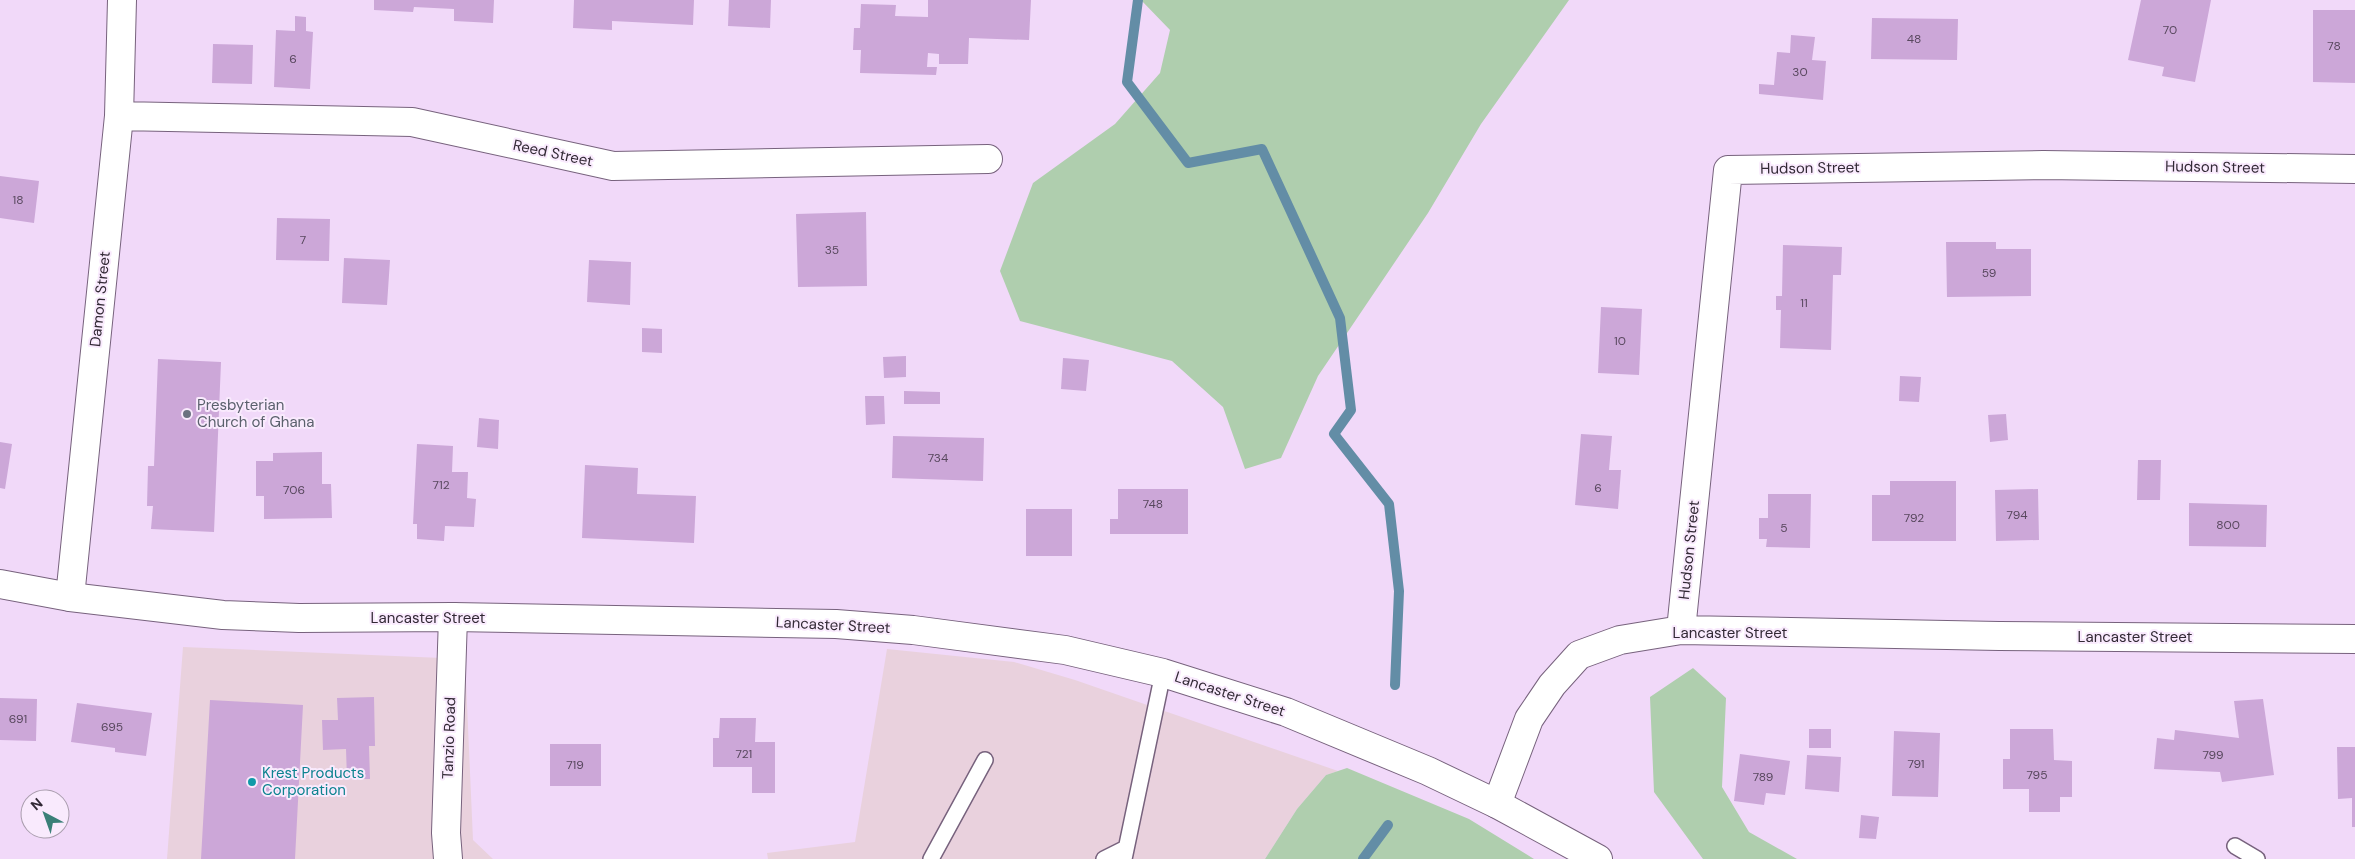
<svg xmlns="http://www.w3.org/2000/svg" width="2355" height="859" font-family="'DM Sans',sans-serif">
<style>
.industrial{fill:#e9d1dd}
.green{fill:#afceae}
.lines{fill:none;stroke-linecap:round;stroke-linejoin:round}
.stream{stroke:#638da6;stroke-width:10}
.building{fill:#cca7d8}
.lane-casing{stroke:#77627d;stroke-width:18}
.street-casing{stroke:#77627d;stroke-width:30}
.secondary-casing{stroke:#77627d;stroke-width:30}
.lane{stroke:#fff;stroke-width:15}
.street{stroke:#fff;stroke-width:28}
.secondary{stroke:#fff;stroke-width:28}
.worship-dot{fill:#6b7280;stroke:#f9eafd;stroke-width:2}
.culture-dot{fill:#0f9aa8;stroke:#f9eafd;stroke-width:2}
.labels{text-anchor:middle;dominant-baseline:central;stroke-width:4;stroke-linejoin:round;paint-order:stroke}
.number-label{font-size:12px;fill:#58485e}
.street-label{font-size:15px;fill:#322935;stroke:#f9eafd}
.worship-label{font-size:15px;fill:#5b616d;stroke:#f9eafd;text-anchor:start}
.culture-label{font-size:15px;fill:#0d838f;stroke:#f9eafd;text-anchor:start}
</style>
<rect width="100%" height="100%" fill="#f1d9f9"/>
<path class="industrial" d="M 183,647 L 465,659 L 473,840 L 493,859 L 167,859 Z
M 887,649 L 1014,662 L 1075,680 L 1338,771 L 1326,775 L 1297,809 L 1265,859 L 768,859 L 767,853 L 855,842 Z"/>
<path class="green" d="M 1141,0 L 1569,0 L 1481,124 L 1428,213 L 1318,376 L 1281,458 L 1245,469 L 1223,407 L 1172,361 L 1020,321 L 1000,271 L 1033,183 L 1115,124 L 1160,73 L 1170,30 Z
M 1693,668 L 1726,698 L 1722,787 L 1749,832 L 1797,859 L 1703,859 L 1654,792 L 1650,697 Z
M 1347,768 L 1469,819 L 1534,859 L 1265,859 L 1297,809 L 1326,775 Z"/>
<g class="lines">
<path class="stream" d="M 1138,0 L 1127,82 L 1188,163 L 1262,149 L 1340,318 L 1351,410 L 1334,434 L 1389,504 L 1399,591 L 1395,685
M 1363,859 L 1388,825"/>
</g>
<path class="building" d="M 374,0 L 494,0 L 493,23 L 454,21 L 454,9 L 414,7 L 413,12 L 374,10 Z
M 574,0 L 694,0 L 693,25 L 612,21 L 612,30 L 573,28 Z
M 729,0 L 771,0 L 770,28 L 728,26 Z
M 928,0 L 1031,0 L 1029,40 L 969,38 L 968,64 L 939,64 L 939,54 L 928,53 L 927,67 L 937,67 L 936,75 L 860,73 L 861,50 L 853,50 L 854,28 L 860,28 L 861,4 L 896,5 L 895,16 L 928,17 Z
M 2141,0 L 2211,0 L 2195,82 L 2162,76 L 2164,67 L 2128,60 Z
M 2313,10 L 2355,10 L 2355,83 L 2313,82 Z
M 295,16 L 306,17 L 306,31 L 313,32 L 310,89 L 274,87 L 276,30 L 295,31 Z
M 1872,18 L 1958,19 L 1957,60 L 1871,59 Z
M 1791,35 L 1815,37 L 1812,60 L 1826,61 L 1823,100 L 1759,94 L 1759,84 L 1774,85 L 1777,52 L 1790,53 Z
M 213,44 L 253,45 L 252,84 L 212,83 Z
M 0,176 L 39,181 L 34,223 L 0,218 Z
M 866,212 L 867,286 L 798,287 L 796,214 Z
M 277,218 L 330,219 L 329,261 L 276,260 Z
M 1946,242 L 1996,242 L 1996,249 L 2031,249 L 2031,296 L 1947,297 Z
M 1783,245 L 1842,247 L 1841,275 L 1833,275 L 1831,350 L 1780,348 L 1781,310 L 1776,310 L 1776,296 L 1782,296 Z
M 344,258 L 390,260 L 387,305 L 342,303 Z
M 589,260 L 631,262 L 630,305 L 587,302 Z
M 1601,307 L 1642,309 L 1639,375 L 1598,373 Z
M 642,328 L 662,329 L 662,353 L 642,352 Z
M 906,356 L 906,377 L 884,378 L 883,357 Z
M 1063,358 L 1089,360 L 1086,391 L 1061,389 Z
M 158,359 L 221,362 L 214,532 L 151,529 L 153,506 L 147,506 L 148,466 L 154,466 Z
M 1900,376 L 1921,377 L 1919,402 L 1899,401 Z
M 904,391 L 940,392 L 940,404 L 904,404 Z
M 865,396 L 884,396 L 885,424 L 866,425 Z
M 2006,414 L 2008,440 L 1990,442 L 1988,415 Z
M 479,418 L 499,420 L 498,449 L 477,447 Z
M 1581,434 L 1612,436 L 1609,470 L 1621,470 L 1618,509 L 1575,505 Z
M 893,436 L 984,438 L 983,481 L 892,478 Z
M 0,442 L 12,444 L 5,489 L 0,488 Z
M 417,444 L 453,446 L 452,472 L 468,472 L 467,498 L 476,499 L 474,527 L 445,526 L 444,541 L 417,539 L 417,524 L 413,524 Z
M 322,452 L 322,484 L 331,484 L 332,518 L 264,519 L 264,496 L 256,496 L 256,461 L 273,461 L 273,453 Z
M 2138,460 L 2161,460 L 2160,500 L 2137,500 Z
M 585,465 L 638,468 L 637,494 L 696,496 L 694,543 L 582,538 Z
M 1890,481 L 1956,481 L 1956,541 L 1872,541 L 1872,495 L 1890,495 Z
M 1118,489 L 1188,489 L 1188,534 L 1110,534 L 1110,519 L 1118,519 Z
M 2038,489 L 2039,540 L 1996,541 L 1995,490 Z
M 1768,494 L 1811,494 L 1810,548 L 1766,547 L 1767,539 L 1759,539 L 1759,518 L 1768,518 Z
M 2189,503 L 2267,505 L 2266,547 L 2189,546 Z
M 1026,509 L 1072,509 L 1072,556 L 1026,556 Z
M 374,697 L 375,746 L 369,746 L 370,779 L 347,779 L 346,749 L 323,750 L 322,720 L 338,720 L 337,698 Z
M 0,698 L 37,699 L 36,741 L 0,740 Z
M 2263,699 L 2274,775 L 2222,782 L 2220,772 L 2154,769 L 2157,738 L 2174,740 L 2175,730 L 2239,738 L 2234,701 Z
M 210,700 L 303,705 L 295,859 L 201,859 Z
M 77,703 L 152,713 L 146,756 L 115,752 L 115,748 L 71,742 Z
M 720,718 L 756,718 L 755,742 L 775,742 L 775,793 L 752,793 L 752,767 L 713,767 L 713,738 L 719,738 Z
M 1809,729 L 1831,729 L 1831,748 L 1809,748 Z
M 2010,729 L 2053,729 L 2054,760 L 2072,761 L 2072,797 L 2060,797 L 2060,812 L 2029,812 L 2029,789 L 2003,789 L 2003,759 L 2010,759 Z
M 1894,731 L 1940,733 L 1938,797 L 1892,796 Z
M 550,744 L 601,744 L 601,786 L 550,786 Z
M 2337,747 L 2355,747 L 2355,827 L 2352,827 L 2352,798 L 2338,799 Z
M 1740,754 L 1790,761 L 1785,795 L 1766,793 L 1764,805 L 1734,801 Z
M 1807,755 L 1841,757 L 1839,792 L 1805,789 Z
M 1861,815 L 1879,817 L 1876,839 L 1859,838 Z"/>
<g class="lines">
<defs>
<path id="lane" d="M 2235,846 L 2257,859
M 931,859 L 985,760
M 1104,859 L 1126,848
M 1124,859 L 1163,673"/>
<path id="street" d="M 119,116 L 412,122 L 613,166 L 988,159
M 70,597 L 119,116 L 122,0
M 1681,630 L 1728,170 L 2043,165 L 2355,169
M 1497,804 L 1529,719 L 1552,685 L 1579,655 L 1620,640 L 1681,630 L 1999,636 L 2355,639
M 448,859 L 446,833 L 453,617"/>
<path id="secondary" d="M 0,584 L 70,597 L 223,615 L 299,618 L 453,617 L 836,624 L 913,630 L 1065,650 L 1163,673 L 1286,712 L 1428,771 L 1497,804 L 1598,859"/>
</defs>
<use href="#lane" class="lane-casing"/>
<use href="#street" class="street-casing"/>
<use href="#secondary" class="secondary-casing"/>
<use href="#lane" class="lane"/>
<use href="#street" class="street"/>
<use href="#secondary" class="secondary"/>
</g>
<circle class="worship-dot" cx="187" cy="414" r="5"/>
<circle class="culture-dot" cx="252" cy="782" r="5"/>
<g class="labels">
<g class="number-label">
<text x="2170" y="30">70</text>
<text x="1914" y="39">48</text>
<text x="2334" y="46">78</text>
<text x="293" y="59">6</text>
<text x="1800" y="72">30</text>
<text x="18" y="200">18</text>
<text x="303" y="240">7</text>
<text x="832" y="250">35</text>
<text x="1989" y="273">59</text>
<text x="1804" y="303">11</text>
<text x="1620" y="341">10</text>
<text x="938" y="458">734</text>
<text x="441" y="485">712</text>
<text x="1598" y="488">6</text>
<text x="294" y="490">706</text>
<text x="1153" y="504">748</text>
<text x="2017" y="515">794</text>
<text x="1914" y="518">792</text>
<text x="2228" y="525">800</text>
<text x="1784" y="528">5</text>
<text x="18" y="719">691</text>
<text x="112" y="727">695</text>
<text x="744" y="754">721</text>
<text x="2213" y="755">799</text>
<text x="1916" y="764">791</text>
<text x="575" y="765">719</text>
<text x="2037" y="775">795</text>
<text x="1763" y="777">789</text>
</g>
<g class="street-label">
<text transform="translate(553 153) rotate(12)">Reed Street</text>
<text transform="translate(2215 167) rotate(1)">Hudson Street</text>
<text transform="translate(1810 168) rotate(-1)">Hudson Street</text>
<text transform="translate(100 299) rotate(-84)">Damon Street</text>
<text transform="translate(1689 550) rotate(-84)">Hudson Street</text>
<text x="428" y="618">Lancaster Street</text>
<text transform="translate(833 625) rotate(3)">Lancaster Street</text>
<text x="1730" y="633">Lancaster Street</text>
<text x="2135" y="637">Lancaster Street</text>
<text transform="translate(1230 694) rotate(18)">Lancaster Street</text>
<text transform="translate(449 738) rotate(-88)">Tanzio Road</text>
</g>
<g class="worship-label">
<text x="197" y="405">Presbyterian<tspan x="197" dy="17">Church of Ghana</tspan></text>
</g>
<g class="culture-label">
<text x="262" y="773">Krest Products<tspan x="262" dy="17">Corporation</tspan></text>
</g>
</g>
<g transform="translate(45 814) rotate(319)"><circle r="24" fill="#f9eafd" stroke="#a99dad"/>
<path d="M0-4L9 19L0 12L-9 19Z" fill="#3a8078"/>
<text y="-8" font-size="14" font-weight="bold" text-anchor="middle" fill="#322935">N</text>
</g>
</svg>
